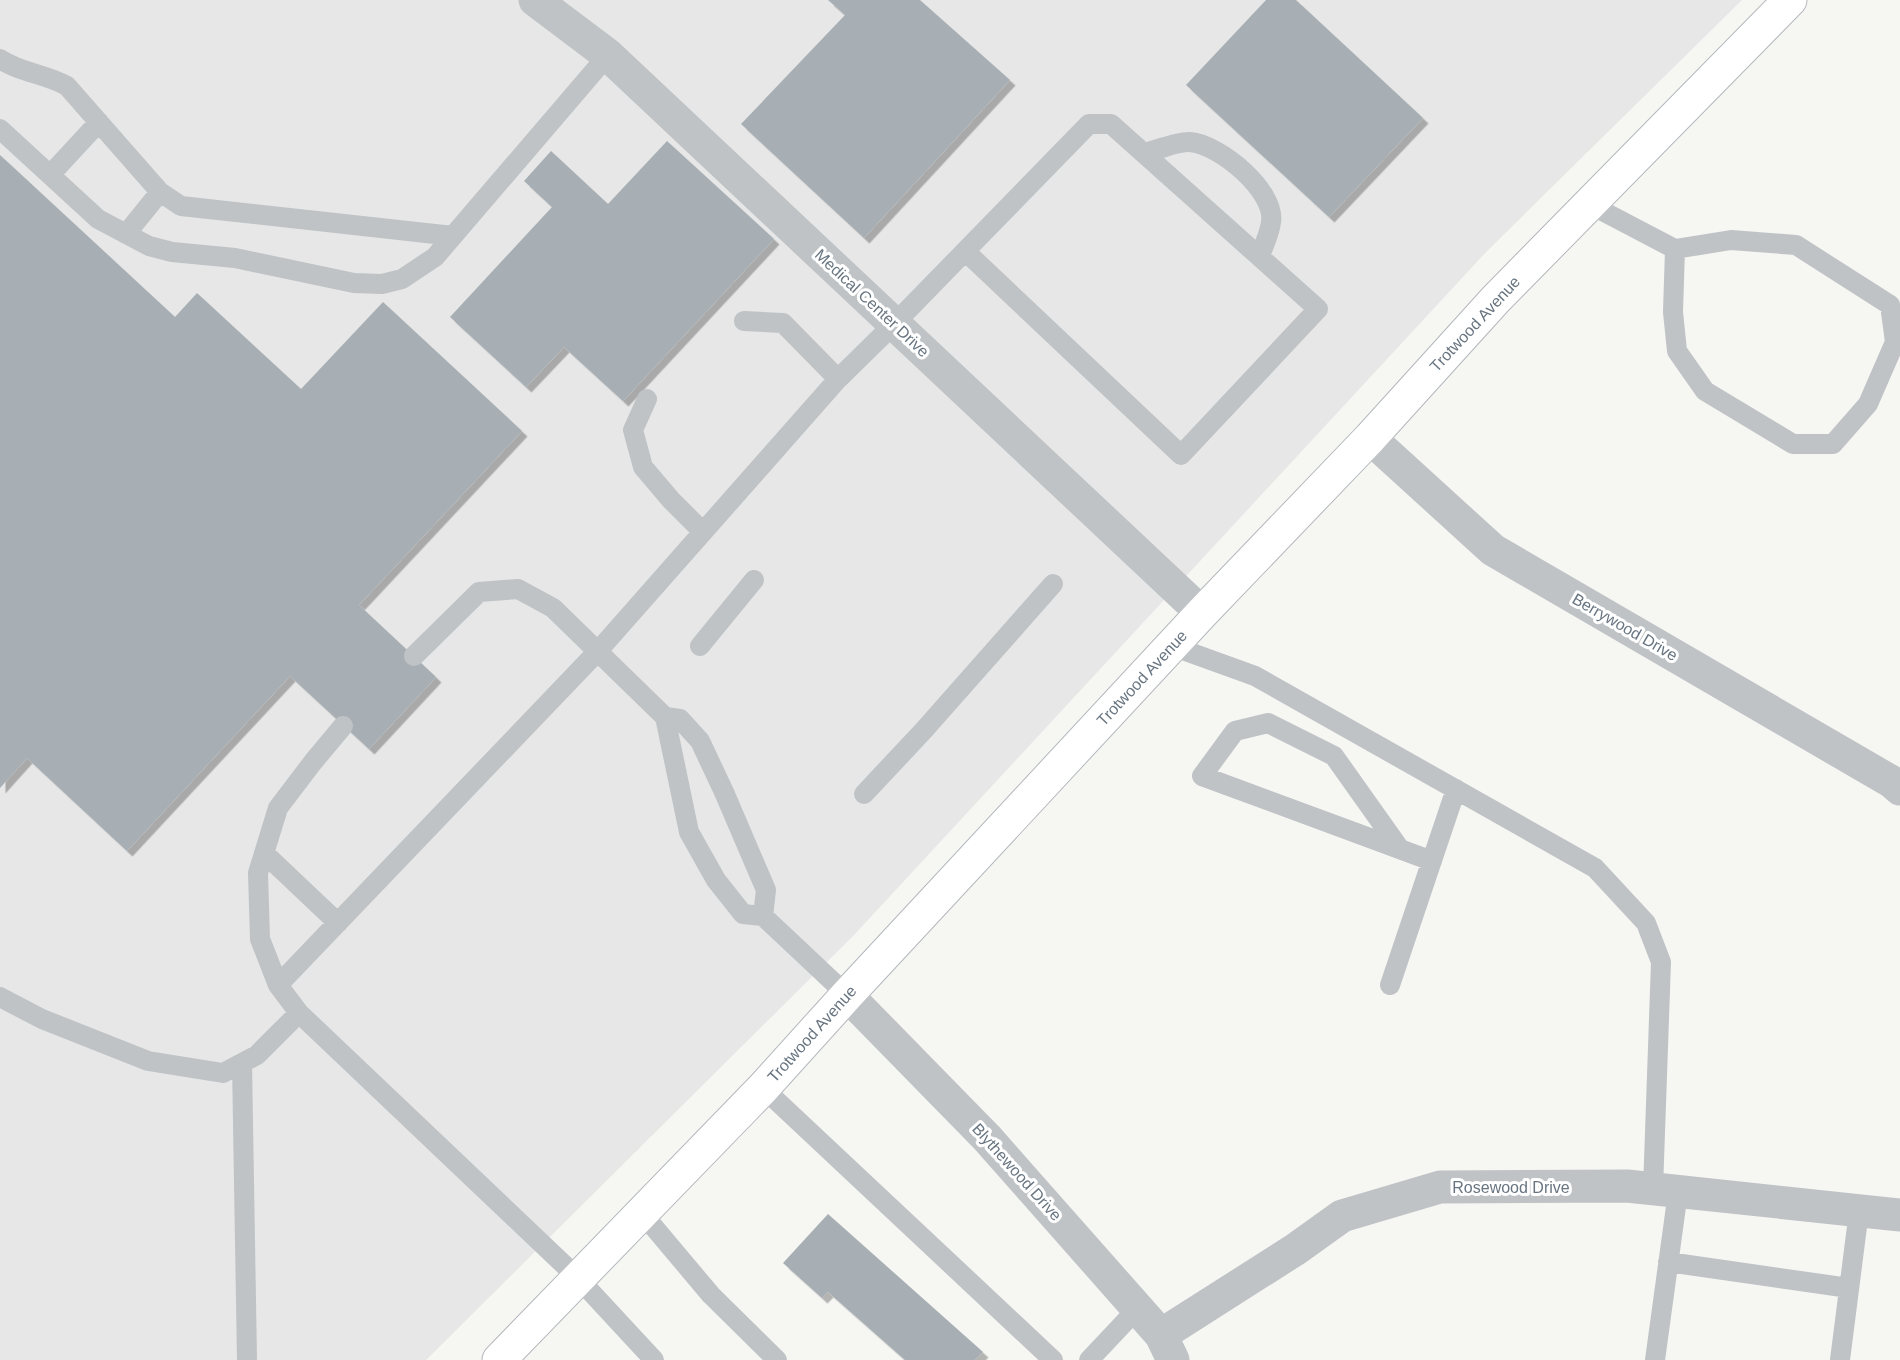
<svg xmlns="http://www.w3.org/2000/svg" width="1900" height="1360" font-family="Arial,sans-serif">
<style>
.built{fill:#e6e7e6}
.building{fill:#a8afb4;filter:url(#shadow)}
.lines{fill:none;stroke-linecap:round;stroke-linejoin:round}
.secondary-casing{stroke:#b4b8bc;stroke-width:35}
.service{stroke:#bfc3c6;stroke-width:20}
.minor{stroke:#bfc3c6;stroke-width:33}
.secondary{stroke:#fff;stroke-width:33}
.labels{text-anchor:middle;dominant-baseline:central;stroke-width:6;stroke-linejoin:round;paint-order:stroke}
.street-label{font-size:16px;fill:#687581;stroke:#fff}
</style>
<defs>
<filter id="shadow"><feDropShadow dx="5.5" dy="5.5" stdDeviation="0" flood-color="#0004"/></filter>
</defs>
<rect width="100%" height="100%" fill="#f6f6f3"/>
<path class="built" d="M 0,0 L 1742,0 L 1486,252 L 854,935 L 426,1360 L 0,1360 Z"/>
<path class="building" d="M 828,0 L 920,0 L 1010,80 L 864,238 L 741,124 L 845,15 Z
M 1266,0 L 1296,0 L 1423,118 L 1329,217 L 1186,85 Z
M 667,141 L 774,239 L 623,401 L 564,347 L 526,387 L 450,317 L 552,207 L 524,181 L 551,151 L 608,204 Z
M 0,155 L 175,317 L 197,293 L 301,389 L 383,302 L 522,431 L 359,605 L 436,677 L 369,749 L 290,676 L 127,851 L 27,758 L 0,788 Z
M 828,1214 L 983,1352 L 975,1360 L 905,1360 L 828,1292 L 822,1298 L 783,1263 Z"/>
<g class="lines">
<defs>
<path id="secondary" d="M 499,1360 L 763,1088 L 847,995 L 1202,613 L 1370,438 L 1496,299 L 1790,0"/>
</defs>
<use href="#secondary" class="secondary-casing"/>
<path class="service" d="M 0,59 C 21,73 46,74 67,86 L 160,192 L 181,206 L 453,236
M 0,129 L 98,219 L 149,246 L 172,252 L 235,258 L 354,283 L 382,284 L 402,279 L 435,257 L 608,55
M 1145,153 C 1156,150 1179,141 1190,142 C 1219,144 1276,191 1271,222 C 1270,233 1263,246 1260,257
M 50,175 L 99,122
M 1589,204 L 1675,249 L 1673,312 L 1677,351 L 1705,391 L 1793,444 L 1833,444 L 1868,404 L 1895,342 L 1890,305 L 1796,245 L 1731,240 L 1675,249
M 126,234 L 160,192
M 744,321 L 783,323 L 838,379
M 647,399 L 633,430 L 643,467 L 671,500 L 702,531
M 700,646 L 754,580
M 1172,646 L 1255,676 L 1595,868 L 1646,923 L 1661,962 L 1653,1189
M 414,656 L 479,592 L 518,589 L 553,608 L 665,717 L 689,832 L 716,880 L 743,914 L 763,916 L 847,995
M 665,717 L 680,719 L 700,741 L 724,792 L 766,890 L 763,916
M 343,726 L 313,762 L 278,808 L 258,873 L 260,939 L 278,985 L 299,1013 L 578,1278 L 654,1360
M 864,794 L 924,730 L 1053,584
M 1400,849 L 1334,756 L 1268,723 L 1235,731 L 1202,776 L 1432,861
M 264,853 L 338,923
M 278,985 L 598,651 L 838,379 L 894,324 L 1089,124 L 1111,124 L 1318,309 L 1181,455 L 965,251
M 1390,985 L 1456,789
M 0,997 L 42,1019 L 148,1061 L 223,1073 L 257,1055 L 299,1013
M 242,1063 L 247,1360
M 763,1088 L 1053,1360
M 642,1213 L 711,1295 L 777,1360
M 1668,1262 L 1849,1288
M 1089,1360 L 1138,1308
M 1655,1360 L 1678,1192
M 1840,1360 L 1859,1211"/>
<path class="minor" d="M 535,0 L 608,55 L 1202,613
M 1370,438 L 1493,550 L 1892,782 L 1900,789
M 847,995 L 987,1138 L 1161,1335 L 1173,1360
M 1161,1335 L 1296,1249 L 1342,1216 L 1440,1187 L 1627,1186 L 1900,1215"/>
<use href="#secondary" class="secondary"/>
</g>
<g class="labels">
<g class="street-label">
<text transform="translate(872 303) rotate(43)">Medical Center Drive</text>
<text transform="translate(1475 324) rotate(-47)">Trotwood Avenue</text>
<text transform="translate(1625 627) rotate(30)">Berrywood Drive</text>
<text transform="translate(1142 678) rotate(-47)">Trotwood Avenue</text>
<text transform="translate(812 1034) rotate(-48)">Trotwood Avenue</text>
<text transform="translate(1017 1172) rotate(48)">Blythewood Drive</text>
<text x="1511" y="1187">Rosewood Drive</text>
</g>
</g>
</svg>
